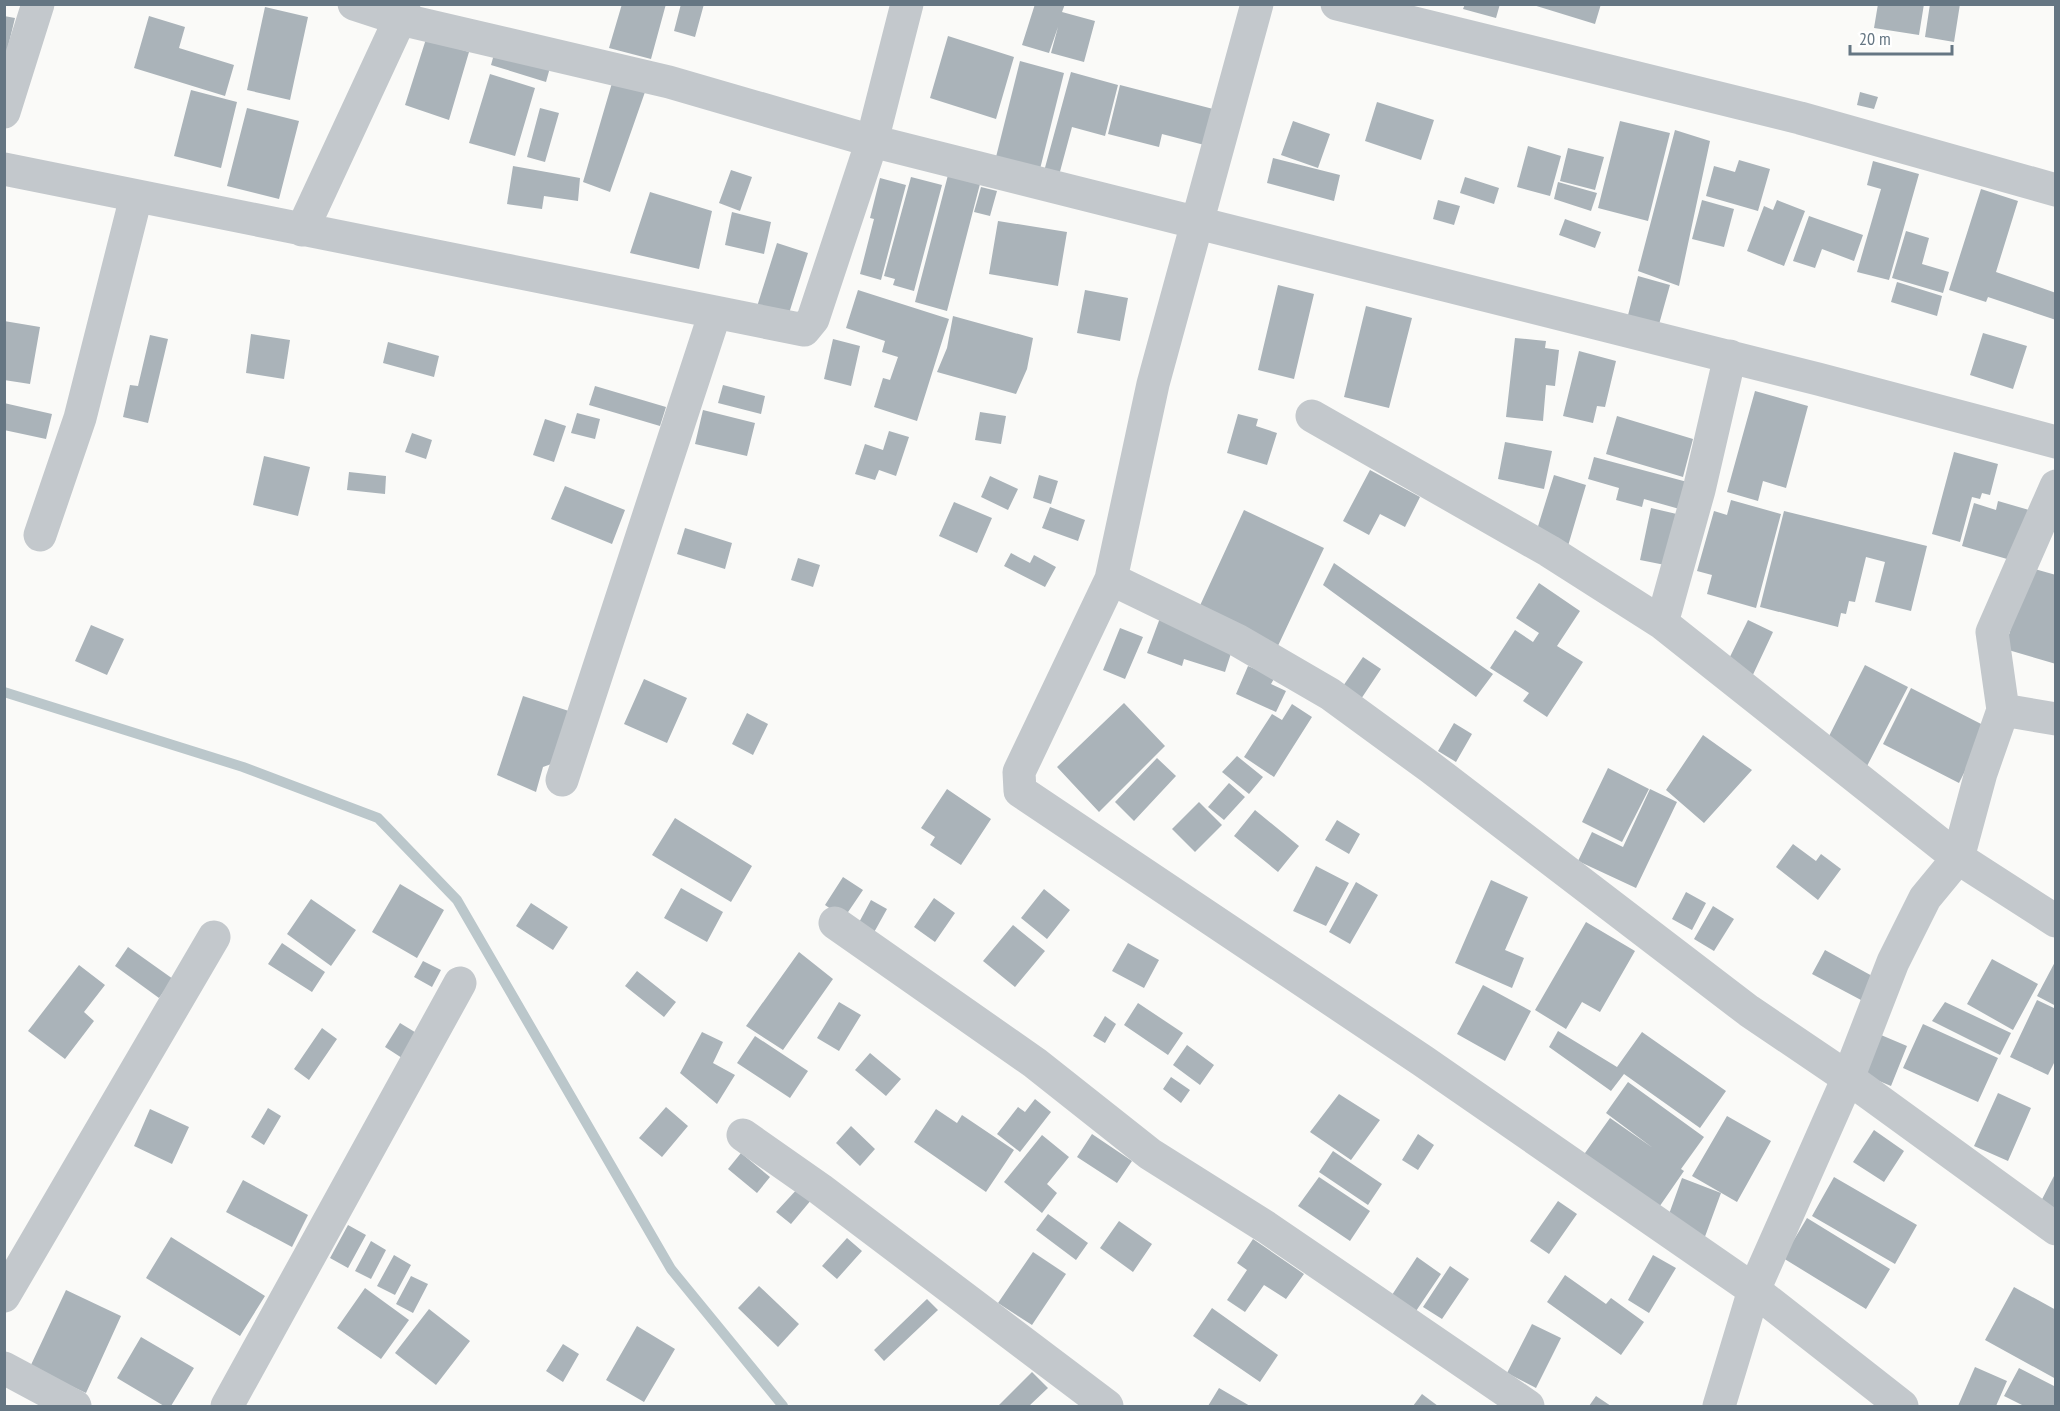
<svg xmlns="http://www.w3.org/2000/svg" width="2060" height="1411" font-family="'PT Sans Narrow',sans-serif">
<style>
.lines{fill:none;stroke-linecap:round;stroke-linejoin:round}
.stream{stroke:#bbc7cb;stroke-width:10}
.building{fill:#aab3b9}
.minor{stroke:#c3c8cc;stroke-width:33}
</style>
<rect width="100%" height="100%" fill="#fafaf8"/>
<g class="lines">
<path class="stream" d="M 4,692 L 243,767 L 378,818 L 457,900 L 671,1269 L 783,1406"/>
</g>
<path class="building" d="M 622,4 L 666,4 L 651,59 L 609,48 Z
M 681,4 L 704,4 L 695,37 L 674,31 Z
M 1035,4 L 1065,4 L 1062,12 L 1095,21 L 1084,62 L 1051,53 L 1058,27 L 1049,53 L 1022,45 Z
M 1465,4 L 1500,4 L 1496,18 L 1463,9 Z
M 1530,4 L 1601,4 L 1595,24 Z
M 1878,4 L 1924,4 L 1919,35 L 1874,28 Z
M 1930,4 L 1960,4 L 1954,42 L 1925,37 Z
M 265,7 L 308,17 L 290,100 L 247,90 Z
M 4,16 L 15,18 L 7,51 L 4,51 Z
M 149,16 L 185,27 L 179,48 L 234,65 L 225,96 L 134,68 Z
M 948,36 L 1014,57 L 996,119 L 930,98 Z
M 426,39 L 469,52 L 449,120 L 405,105 Z
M 496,47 L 551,64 L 546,82 L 491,65 Z
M 1020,61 L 1064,73 L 1039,173 L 995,161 Z
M 1071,72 L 1118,85 L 1105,136 L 1072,127 L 1058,179 L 1043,175 Z
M 490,74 L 535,88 L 515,156 L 469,143 Z
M 612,83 L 645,92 L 610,192 L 583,182 Z
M 1120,85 L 1221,111 L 1212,147 L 1162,134 L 1159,147 L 1108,134 Z
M 191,90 L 237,102 L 221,168 L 174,156 Z
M 1860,92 L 1878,97 L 1874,109 L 1857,105 Z
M 1377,102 L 1434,120 L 1421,160 L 1365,141 Z
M 247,108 L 299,121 L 279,199 L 227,186 Z
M 540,108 L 559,113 L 545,162 L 527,157 Z
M 1293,121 L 1330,134 L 1318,168 L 1281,155 Z
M 1620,121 L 1670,133 L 1648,221 L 1598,208 Z
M 1675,130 L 1710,141 L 1679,286 L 1638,271 Z
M 1528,146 L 1561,156 L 1550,196 L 1517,187 Z
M 1568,148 L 1604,157 L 1595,190 L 1560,181 Z
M 1273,158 L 1340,175 L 1334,201 L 1267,183 Z
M 1739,160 L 1770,169 L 1758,211 L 1706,196 L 1714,166 L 1735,172 Z
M 1873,161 L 1919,174 L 1889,280 L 1857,272 L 1881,189 L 1867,185 Z
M 513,166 L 580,178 L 578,201 L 544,196 L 542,209 L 507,204 Z
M 731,170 L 752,177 L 740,211 L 719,203 Z
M 948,175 L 980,184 L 947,311 L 915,302 Z
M 911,177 L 942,185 L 914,291 L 893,285 L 895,279 L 884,276 Z
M 1465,177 L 1499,188 L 1494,204 L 1460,193 Z
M 880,178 L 906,185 L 881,280 L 860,274 L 874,219 L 870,218 Z
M 1558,182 L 1597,193 L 1591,211 L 1554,199 Z
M 981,187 L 997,191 L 990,216 L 974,212 Z
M 1981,189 L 2018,201 L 1996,272 L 2056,293 L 2056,320 L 1988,297 L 1986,302 L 1949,290 Z
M 650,192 L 712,211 L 699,269 L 630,253 Z
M 1438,200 L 1460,206 L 1454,225 L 1433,219 Z
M 1702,200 L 1734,209 L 1724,247 L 1692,239 Z
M 1777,200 L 1805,211 L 1784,266 L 1747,251 L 1764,206 L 1773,210 Z
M 732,212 L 771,222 L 764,254 L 725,245 Z
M 1809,216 L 1863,235 L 1854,261 L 1822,249 L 1815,268 L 1793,261 Z
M 1565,219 L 1601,232 L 1595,248 L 1559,235 Z
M 998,221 L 1067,232 L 1058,286 L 989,274 Z
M 1906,231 L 1929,238 L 1922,264 L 1949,272 L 1943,293 L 1892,278 Z
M 777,243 L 808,253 L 786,323 L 755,313 Z
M 1638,276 L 1670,285 L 1658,328 L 1627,319 Z
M 1897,282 L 1942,296 L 1937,316 L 1891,302 Z
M 1278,285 L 1314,294 L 1294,379 L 1258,370 Z
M 858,290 L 949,319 L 917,421 L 874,407 L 883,378 L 890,380 L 898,357 L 882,352 L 885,341 L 846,328 Z
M 1085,290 L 1128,298 L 1120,341 L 1077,333 Z
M 1366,306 L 1412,318 L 1389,408 L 1344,397 Z
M 953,316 L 1033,338 L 1027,369 L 1016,394 L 937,372 L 947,348 Z
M 4,321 L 40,327 L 30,384 L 4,380 Z
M 1983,333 L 2027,346 L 2013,389 L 1970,375 Z
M 251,334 L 290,340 L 284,379 L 246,373 Z
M 150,335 L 168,339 L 148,423 L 123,417 L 130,385 L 138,386 Z
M 1515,338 L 1546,341 L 1545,348 L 1559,350 L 1555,386 L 1546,385 L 1543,421 L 1506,417 Z
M 833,339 L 860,346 L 851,386 L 824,379 Z
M 388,342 L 439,356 L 434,377 L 383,363 Z
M 1579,351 L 1616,361 L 1605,407 L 1597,406 L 1593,423 L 1563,416 Z
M 723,385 L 765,396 L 761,414 L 718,403 Z
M 595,386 L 666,407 L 660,426 L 589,405 Z
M 1755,391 L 1808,406 L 1786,488 L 1763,481 L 1758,501 L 1727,492 Z
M 4,403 L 52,414 L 46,439 L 4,430 Z
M 703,410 L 755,423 L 747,456 L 695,444 Z
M 980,412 L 1006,416 L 1001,444 L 975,440 Z
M 577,413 L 600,419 L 595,439 L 571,433 Z
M 1238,414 L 1258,419 L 1256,426 L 1277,433 L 1267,465 L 1227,453 Z
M 1617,416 L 1693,439 L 1683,477 L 1606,454 Z
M 545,419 L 566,426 L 554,462 L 533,455 Z
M 889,431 L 909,437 L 896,476 L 879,470 L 875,480 L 855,474 L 865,444 L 883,450 Z
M 412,433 L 432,440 L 426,459 L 405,452 Z
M 1505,442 L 1552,451 L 1544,489 L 1498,479 Z
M 1954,452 L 1998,464 L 1990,495 L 1982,493 L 1980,499 L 1972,497 L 1960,542 L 1932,534 Z
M 264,456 L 310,467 L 298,516 L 253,505 Z
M 1594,457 L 1691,483 L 1683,510 L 1644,499 L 1642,507 L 1616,500 L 1619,488 L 1588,479 Z
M 1370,470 L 1420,497 L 1405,527 L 1380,514 L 1369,535 L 1343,521 Z
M 349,472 L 386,476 L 385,494 L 347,490 Z
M 1039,475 L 1058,481 L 1051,504 L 1033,498 Z
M 1554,475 L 1586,485 L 1568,546 L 1535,536 Z
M 990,476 L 1018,489 L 1008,510 L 981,497 Z
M 565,486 L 625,510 L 612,544 L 551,519 Z
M 1731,500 L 1781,514 L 1756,608 L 1707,594 L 1712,575 L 1697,571 L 1714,511 L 1727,515 Z
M 1998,501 L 2029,510 L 2014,561 L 1962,546 L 1974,503 L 1996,510 Z
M 954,502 L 992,518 L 977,553 L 939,536 Z
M 1050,507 L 1085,520 L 1078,541 L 1042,528 Z
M 1651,508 L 1681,515 L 1670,566 L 1640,560 Z
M 1244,510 L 1324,548 L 1276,650 L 1197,612 Z
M 1784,511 L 1927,546 L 1911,611 L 1875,602 L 1885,562 L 1866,557 L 1855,602 L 1849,601 L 1846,614 L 1841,613 L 1838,627 L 1760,607 Z
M 685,528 L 732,543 L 725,569 L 677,554 Z
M 1011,553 L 1030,563 L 1034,555 L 1056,567 L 1045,587 L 1004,566 Z
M 798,558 L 820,565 L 813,587 L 791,580 Z
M 1334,563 L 1493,674 L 1476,697 L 1323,585 Z
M 2028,567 L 2056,575 L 2056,664 L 2005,649 Z
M 1539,583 L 1580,611 L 1557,646 L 1583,662 L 1547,717 L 1523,701 L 1529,693 L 1490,668 L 1515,630 L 1533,642 L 1539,633 L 1516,618 Z
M 1160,618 L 1234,644 L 1225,672 L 1184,659 L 1182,666 L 1147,653 Z
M 1748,620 L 1773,632 L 1750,681 L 1724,669 Z
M 91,625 L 124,639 L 107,675 L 75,661 Z
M 1120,628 L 1143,637 L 1125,679 L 1103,670 Z
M 1363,657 L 1381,669 L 1359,702 L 1341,689 Z
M 1865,665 L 1908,687 L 1866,768 L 1824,746 Z
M 1248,666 L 1275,677 L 1271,684 L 1286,691 L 1276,712 L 1236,694 Z
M 644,679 L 687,698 L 667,743 L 624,724 Z
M 1911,688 L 1987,727 L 1959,783 L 1883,744 Z
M 523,696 L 578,714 L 565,759 L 543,767 L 536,792 L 497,775 Z
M 1124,703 L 1165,746 L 1099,812 L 1057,767 Z
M 1292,704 L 1312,717 L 1274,777 L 1244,757 L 1272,714 L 1282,720 Z
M 747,713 L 768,724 L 753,755 L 732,744 Z
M 1454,723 L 1472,734 L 1456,762 L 1438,751 Z
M 1703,735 L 1752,770 L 1704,823 L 1666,790 Z
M 1237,756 L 1263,777 L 1249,794 L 1222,772 Z
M 1157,758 L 1176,776 L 1134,821 L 1115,802 Z
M 1608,768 L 1649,789 L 1622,842 L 1582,822 Z
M 1229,783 L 1245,797 L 1224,820 L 1208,807 Z
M 947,789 L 991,819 L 961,865 L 930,845 L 935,837 L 921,828 Z
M 1650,789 L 1677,802 L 1636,888 L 1578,861 L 1592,832 L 1623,847 Z
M 1199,802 L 1222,825 L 1195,852 L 1172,829 Z
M 1255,810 L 1299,846 L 1278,872 L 1234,836 Z
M 675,818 L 752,866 L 731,902 L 652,855 Z
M 1337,820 L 1360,834 L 1349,854 L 1325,840 Z
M 1793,844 L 1816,861 L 1821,854 L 1841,869 L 1818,900 L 1776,867 Z
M 1316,866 L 1349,883 L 1326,926 L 1293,911 Z
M 843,877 L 863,890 L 844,918 L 825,905 Z
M 1491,880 L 1528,897 L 1505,950 L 1524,958 L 1512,988 L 1455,963 Z
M 1356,882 L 1378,895 L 1350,944 L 1329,932 Z
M 400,884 L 444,910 L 417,958 L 372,932 Z
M 681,888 L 723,912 L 707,942 L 664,918 Z
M 1044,889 L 1070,910 L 1047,939 L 1021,918 Z
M 1686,892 L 1706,903 L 1692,930 L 1672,919 Z
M 934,898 L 955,913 L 935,942 L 914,927 Z
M 311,899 L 356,930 L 331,966 L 287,934 Z
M 871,900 L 887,909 L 872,936 L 856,928 Z
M 531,903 L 568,927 L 553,950 L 516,926 Z
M 1713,906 L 1734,919 L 1714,951 L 1694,939 Z
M 1586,922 L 1635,951 L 1600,1012 L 1582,1002 L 1566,1029 L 1535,1010 Z
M 1013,925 L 1045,951 L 1015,987 L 983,961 Z
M 282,943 L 325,972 L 312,992 L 268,964 Z
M 1128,943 L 1159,960 L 1144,988 L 1112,971 Z
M 128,947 L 173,979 L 159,998 L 115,966 Z
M 1825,950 L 1874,977 L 1861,1000 L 1812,974 Z
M 799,952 L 833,979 L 783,1050 L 746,1026 Z
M 1992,959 L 2038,984 L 2013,1030 L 1967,1004 Z
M 2056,960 L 2056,1006 L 2037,996 Z
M 423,961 L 441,970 L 432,987 L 414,977 Z
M 79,965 L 105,985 L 84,1012 L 94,1021 L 65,1059 L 28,1031 Z
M 637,971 L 676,1002 L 664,1017 L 625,986 Z
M 1483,985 L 1531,1011 L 1505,1061 L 1457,1034 Z
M 2037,1000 L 2056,1009 L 2056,1059 L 2048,1075 L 2010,1057 Z
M 839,1002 L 861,1015 L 839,1051 L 817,1038 Z
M 1945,1002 L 2011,1033 L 2000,1055 L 1932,1021 Z
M 1138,1003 L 1183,1033 L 1168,1055 L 1124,1025 Z
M 1105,1016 L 1116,1024 L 1105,1043 L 1093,1036 Z
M 400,1023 L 418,1034 L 402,1058 L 385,1047 Z
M 1923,1024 L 1998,1058 L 1978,1102 L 1903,1068 Z
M 322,1028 L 337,1039 L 309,1080 L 294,1069 Z
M 1558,1031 L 1617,1067 L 1642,1032 L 1726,1091 L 1700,1128 L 1624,1074 L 1611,1091 L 1549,1047 Z
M 702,1032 L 723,1042 L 713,1063 L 735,1075 L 717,1104 L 680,1073 Z
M 1881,1035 L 1907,1046 L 1891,1086 L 1865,1075 Z
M 755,1036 L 808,1071 L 790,1098 L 737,1063 Z
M 1187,1045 L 1214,1065 L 1200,1085 L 1173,1065 Z
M 870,1053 L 901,1079 L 886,1096 L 855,1070 Z
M 1171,1077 L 1190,1090 L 1181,1103 L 1163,1089 Z
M 1628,1082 L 1704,1137 L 1681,1169 L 1684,1171 L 1655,1213 L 1580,1160 L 1610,1118 L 1653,1148 L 1606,1113 Z
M 1998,1093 L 2031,1108 L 2008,1161 L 1974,1146 Z
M 1339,1094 L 1380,1120 L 1351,1160 L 1310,1132 Z
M 1035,1099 L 1051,1112 L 1020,1152 L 997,1134 L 1018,1107 L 1025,1112 Z
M 666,1107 L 688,1126 L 662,1157 L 639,1138 Z
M 268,1108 L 281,1116 L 264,1145 L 251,1137 Z
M 150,1109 L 189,1127 L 172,1164 L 134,1146 Z
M 936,1109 L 957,1123 L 962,1115 L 1014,1150 L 986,1192 L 914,1142 Z
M 1727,1116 L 1771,1141 L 1737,1202 L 1692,1176 Z
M 851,1126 L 875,1149 L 860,1166 L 836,1143 Z
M 1874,1130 L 1904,1151 L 1884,1182 L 1853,1162 Z
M 1092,1134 L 1132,1161 L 1117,1183 L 1077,1157 Z
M 1418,1134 L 1434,1145 L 1418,1170 L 1402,1160 Z
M 1042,1135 L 1069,1157 L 1047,1184 L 1057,1193 L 1042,1213 L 1004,1182 Z
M 1333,1151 L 1382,1184 L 1368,1205 L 1319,1172 Z
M 741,1153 L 770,1177 L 757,1193 L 728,1169 Z
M 2054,1176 L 2056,1177 L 2056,1219 L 2037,1209 Z
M 1319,1177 L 1370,1211 L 1350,1241 L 1298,1206 Z
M 1834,1177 L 1917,1225 L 1895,1264 L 1812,1216 Z
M 1682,1178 L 1721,1193 L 1703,1242 L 1664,1228 Z
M 243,1180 L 308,1215 L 292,1247 L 226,1212 Z
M 799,1187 L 812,1199 L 791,1224 L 776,1212 Z
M 1558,1201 L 1577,1214 L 1549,1254 L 1530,1241 Z
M 1048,1214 L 1088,1243 L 1076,1260 L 1036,1230 Z
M 1807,1218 L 1890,1269 L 1866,1309 L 1783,1258 Z
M 1119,1221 L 1152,1244 L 1133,1272 L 1100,1248 Z
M 348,1225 L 366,1235 L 348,1268 L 330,1258 Z
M 171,1237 L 265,1296 L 240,1336 L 146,1278 Z
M 847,1238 L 862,1251 L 837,1279 L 822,1266 Z
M 1253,1239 L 1304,1274 L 1286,1299 L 1264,1285 L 1245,1312 L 1227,1300 L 1247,1270 L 1237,1263 Z
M 371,1241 L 386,1250 L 371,1279 L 355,1271 Z
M 1033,1252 L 1066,1274 L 1032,1325 L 998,1303 Z
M 394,1255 L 411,1265 L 395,1295 L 377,1286 Z
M 1653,1255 L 1676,1268 L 1649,1313 L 1628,1300 Z
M 1417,1257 L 1441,1274 L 1414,1314 L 1390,1298 Z
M 1450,1266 L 1469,1279 L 1442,1319 L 1423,1307 Z
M 1565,1275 L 1606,1304 L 1611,1298 L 1644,1322 L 1621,1355 L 1547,1302 Z
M 411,1276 L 428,1284 L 413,1313 L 396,1304 Z
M 759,1286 L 799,1324 L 778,1347 L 738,1308 Z
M 2014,1287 L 2056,1310 L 2056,1379 L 1985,1340 Z
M 365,1288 L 409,1320 L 381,1359 L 337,1328 Z
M 66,1290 L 121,1316 L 86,1393 L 30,1367 Z
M 927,1299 L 938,1310 L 884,1361 L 874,1350 Z
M 1212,1308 L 1278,1355 L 1260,1382 L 1193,1336 Z
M 429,1309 L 470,1341 L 436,1385 L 395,1353 Z
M 1532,1324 L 1561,1338 L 1536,1388 L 1507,1373 Z
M 637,1326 L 675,1349 L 644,1402 L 606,1380 Z
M 141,1337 L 194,1368 L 171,1406 L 164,1406 L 117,1378 Z
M 563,1344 L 579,1354 L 563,1382 L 546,1371 Z
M 1975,1367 L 2007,1381 L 1996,1406 L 1958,1406 Z
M 2019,1368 L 2056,1387 L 2056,1406 L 2024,1406 L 2004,1396 Z
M 1032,1372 L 1048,1388 L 1029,1406 L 998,1406 Z
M 1219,1388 L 1250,1406 L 1208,1406 Z
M 1422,1394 L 1438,1406 L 1413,1406 Z
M 1596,1396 L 1611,1406 L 1589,1406 Z"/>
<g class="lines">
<path class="minor" d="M 354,4 L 400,19 L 669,82 L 872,141 L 1818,379 L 2056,442
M 1257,4 L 1153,384 L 1111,579 L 1019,772 L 1020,791 L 1423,1061 L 1754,1290 L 1902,1406
M 1337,4 L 1800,118 L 2056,190
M 4,112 L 38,4
M 4,169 L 804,330 L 813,319 L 872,141 L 907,4
M 302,230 L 400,19 L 404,4
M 1312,416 L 1549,551 L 1662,623 L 1958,858 L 2056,921
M 40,535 L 80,418 L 136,197
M 1111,579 L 1237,640 L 1330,694 L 1430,767 L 1749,1011 L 1848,1078 L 2056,1229
M 1662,623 L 1699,490 L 1730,356
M 2003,710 L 2056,719
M 562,780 L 715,313
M 835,923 L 1035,1063 L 1150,1154 L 1266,1227 L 1528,1406
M 743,1135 L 820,1189 L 1107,1406
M 4,1296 L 214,937
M 4,1368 L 75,1406
M 227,1406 L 460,983
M 1719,1406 L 1754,1290 L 1848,1078 L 1893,962 L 1925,898 L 1958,858 L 1981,773 L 2003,710 L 1992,632 L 2056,486"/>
</g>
<rect width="2060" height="1411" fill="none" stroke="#657683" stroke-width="12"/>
<path d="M1850 45v9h102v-9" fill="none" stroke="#657683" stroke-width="3"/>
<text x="1859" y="45" font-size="18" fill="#657683" stroke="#ffffff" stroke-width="4.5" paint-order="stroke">20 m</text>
</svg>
